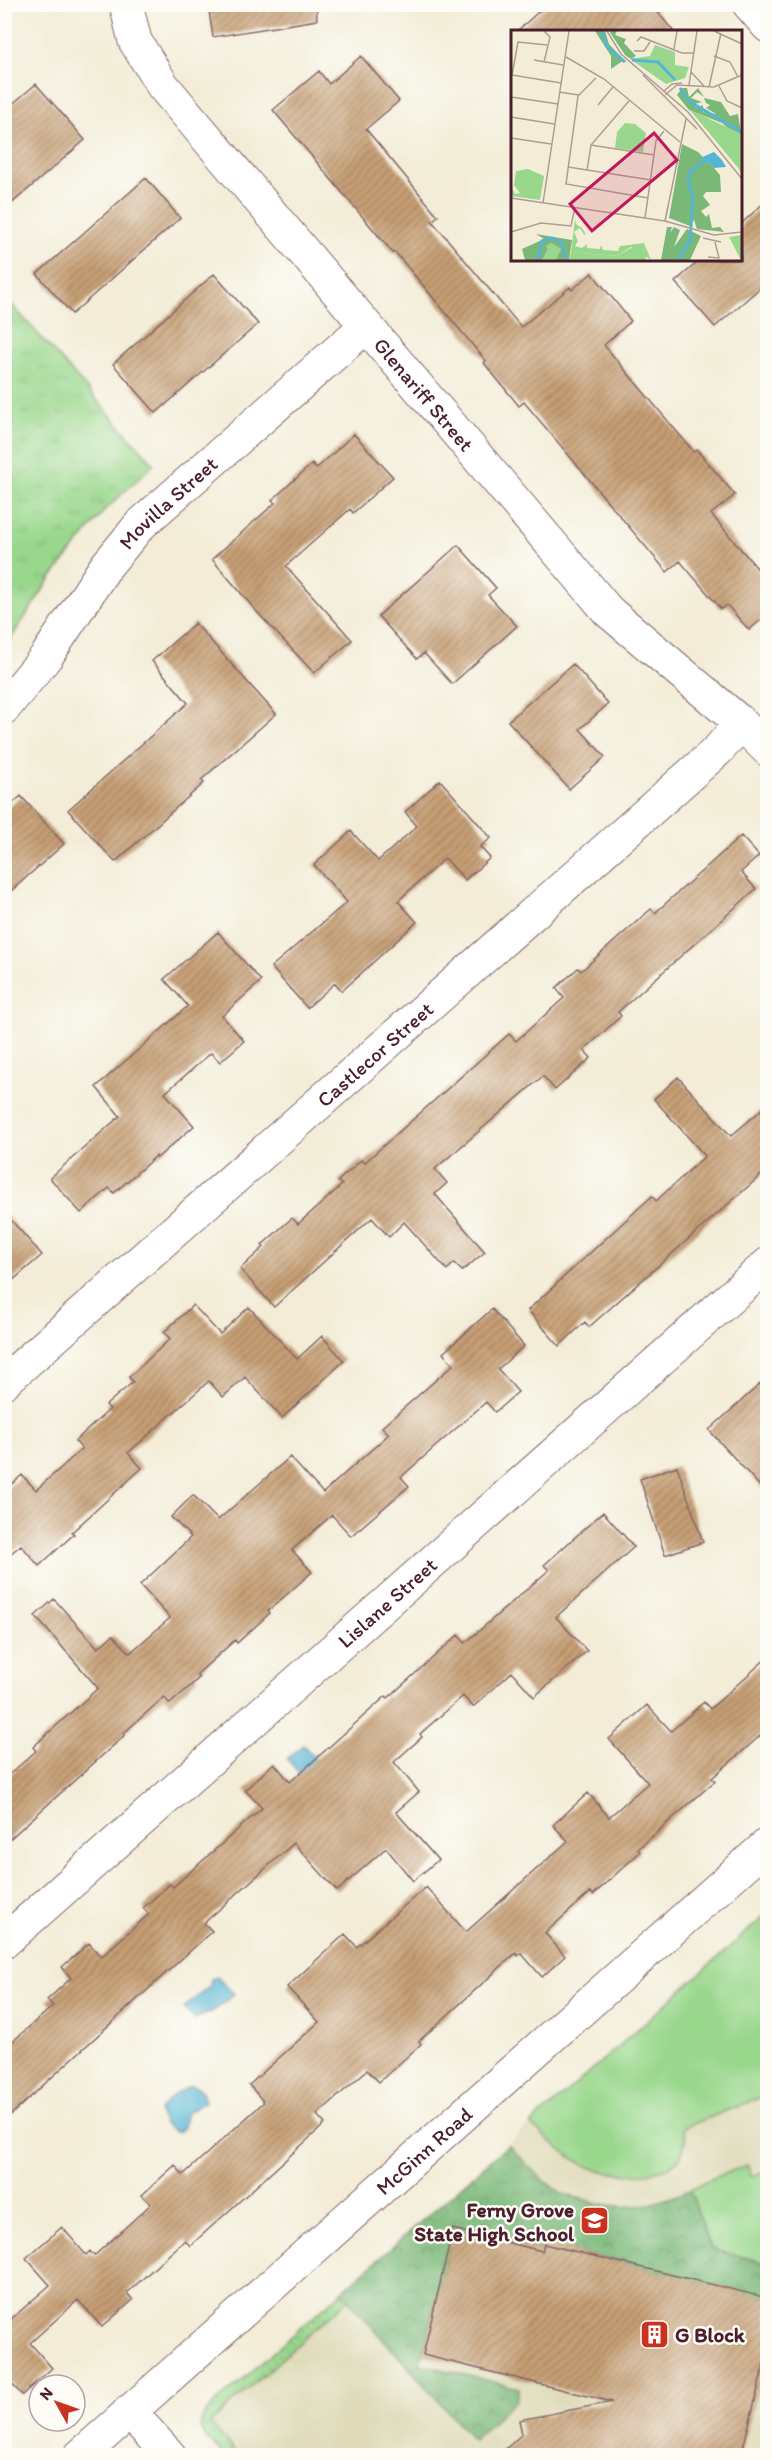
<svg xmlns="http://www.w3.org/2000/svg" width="772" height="2460" font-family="Itim,sans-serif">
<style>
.built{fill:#e0dcbb}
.grass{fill:#99d78c;stroke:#727b5c;stroke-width:1.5}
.forest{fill:url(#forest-crowns);stroke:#626c52;stroke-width:1.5}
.park{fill:url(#park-tufts);stroke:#727b5c;stroke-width:1.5}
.garden{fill:url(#garden-dots);stroke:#727b5c;stroke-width:1.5}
.water{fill:#54b6d3;stroke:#4f6a7f;stroke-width:1.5}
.building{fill:url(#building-hatch)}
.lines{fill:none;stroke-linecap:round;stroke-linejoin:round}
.minor-casing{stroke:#856768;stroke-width:35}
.minor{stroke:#fff;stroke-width:33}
.labels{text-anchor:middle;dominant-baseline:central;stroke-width:5;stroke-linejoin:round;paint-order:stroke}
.street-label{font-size:21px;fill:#4a1f2b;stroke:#fdfcf7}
.poi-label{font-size:21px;font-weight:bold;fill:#4a1f2b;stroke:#fdfcf7;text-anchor:end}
.inset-river{fill:none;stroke:#54b6d3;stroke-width:3}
.inset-road{fill:none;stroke:#af9b93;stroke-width:1.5}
.view{fill:#c2185b;fill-opacity:0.15;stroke:#c2185b;stroke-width:3}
.inset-edge{fill:none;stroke:#4a1f2b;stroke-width:3}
</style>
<defs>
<pattern id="forest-crowns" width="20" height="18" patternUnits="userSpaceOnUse" patternTransform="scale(1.5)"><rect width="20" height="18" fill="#7ab878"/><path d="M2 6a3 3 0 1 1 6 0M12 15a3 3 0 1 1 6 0" fill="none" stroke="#669563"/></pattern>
<pattern id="park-tufts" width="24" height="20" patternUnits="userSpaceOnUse" patternTransform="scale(1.5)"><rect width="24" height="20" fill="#99d78c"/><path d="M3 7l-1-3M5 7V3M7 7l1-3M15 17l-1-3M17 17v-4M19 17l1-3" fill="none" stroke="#85b879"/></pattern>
<pattern id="garden-dots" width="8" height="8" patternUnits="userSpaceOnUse" patternTransform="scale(1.5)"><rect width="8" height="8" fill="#99d78c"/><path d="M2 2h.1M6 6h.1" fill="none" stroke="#85b879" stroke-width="1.8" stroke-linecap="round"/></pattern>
<pattern id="building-hatch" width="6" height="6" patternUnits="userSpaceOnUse" patternTransform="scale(1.5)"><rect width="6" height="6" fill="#c69f74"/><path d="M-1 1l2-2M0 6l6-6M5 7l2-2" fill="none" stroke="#a3815f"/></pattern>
</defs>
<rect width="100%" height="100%" fill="#fdfcf7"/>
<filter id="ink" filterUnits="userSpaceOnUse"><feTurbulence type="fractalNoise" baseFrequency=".0167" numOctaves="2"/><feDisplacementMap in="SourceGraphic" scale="12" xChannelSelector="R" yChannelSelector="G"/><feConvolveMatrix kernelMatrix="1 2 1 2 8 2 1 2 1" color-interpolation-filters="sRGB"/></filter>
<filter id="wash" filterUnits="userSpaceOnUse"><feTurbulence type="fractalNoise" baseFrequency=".008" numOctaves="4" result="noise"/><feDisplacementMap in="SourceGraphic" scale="24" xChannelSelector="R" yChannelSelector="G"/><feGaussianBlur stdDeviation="1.35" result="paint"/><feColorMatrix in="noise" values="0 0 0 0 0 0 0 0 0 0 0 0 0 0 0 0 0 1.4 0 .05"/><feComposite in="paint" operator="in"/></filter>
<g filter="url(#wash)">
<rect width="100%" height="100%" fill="#f3edd8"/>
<path class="built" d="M 767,1914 L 767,2455 L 223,2455 L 206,2437 L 200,2426 L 204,2414 Z"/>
<path class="grass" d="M 767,1914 L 767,2095 L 683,2128 L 686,2138 C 684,2145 683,2154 678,2160 C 658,2180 606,2176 583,2164 C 564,2154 546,2139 531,2124 Z
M 747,2165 L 752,2177 L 767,2171 L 767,2263 L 711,2249 L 690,2190 L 703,2182 Z"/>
<path class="forest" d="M 508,2145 C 524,2161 540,2180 560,2192 C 566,2196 575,2197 582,2199 C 625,2212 650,2207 690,2190 L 711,2249 L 767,2263 L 767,2298 L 544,2244 L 542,2250 L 453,2229 L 420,2364 L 519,2388 L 516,2400 L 473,2440 L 341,2292 Z"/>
<path class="park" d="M 5,297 L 154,464 L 105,510 L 51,578 L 5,647 Z"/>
<path class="garden" d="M 341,2292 L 348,2299 L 346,2301 L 210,2423 L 238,2455 L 223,2455 L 206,2437 L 200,2426 L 204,2414 Z"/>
<path class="water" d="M 303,1745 L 337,1783 L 321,1798 L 287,1759 Z
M 217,1977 L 234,1994 L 215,2010 L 195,2019 L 184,2008 L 210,1986 L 211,1979 Z
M 191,2086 C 201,2087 204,2092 205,2102 L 186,2113 C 182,2122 187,2132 174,2132 L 163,2123 L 159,2111 L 175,2093 Z"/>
<g id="blocks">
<path class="building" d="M 208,4 L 316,4 L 317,20 L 213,37 Z
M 547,4 L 651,4 L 674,32 L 516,32 Z
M 361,56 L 399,101 L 366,129 L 438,216 L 432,221 L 521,327 L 570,287 L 572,290 L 592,273 L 631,321 L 604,345 L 694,452 L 697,450 L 735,495 L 711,514 L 768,581 L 768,614 L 749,630 L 727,605 L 721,609 L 680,561 L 667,572 L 524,402 L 519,406 L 484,363 L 486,361 L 395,252 L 393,253 L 273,110 L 319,71 L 329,84 Z
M 36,84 L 85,140 L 4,210 L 4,111 Z
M 146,178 L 180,218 L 72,314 L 37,274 Z
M 768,199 L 768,281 L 715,327 L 675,282 L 700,260 L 741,260 L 741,224 Z
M 214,274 L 258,324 L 156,413 L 113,364 Z
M 354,434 L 393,477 L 353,513 L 350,509 L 286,566 L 352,640 L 314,673 L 258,613 L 212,559 L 275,503 L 272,500 L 312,464 L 316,469 Z
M 458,545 L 496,588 L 488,595 L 517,626 L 452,684 L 424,653 L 417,659 L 378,616 Z
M 195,623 L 276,714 L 201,780 L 204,783 L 115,862 L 68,810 L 188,703 L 152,661 Z
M 573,664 L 608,704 L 580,729 L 605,757 L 569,789 L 508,721 Z
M 440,780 L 491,838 L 480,847 L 490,858 L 465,880 L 445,858 L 398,901 L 417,922 L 342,991 L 335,983 L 307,1008 L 271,967 L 347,902 L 314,865 L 351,831 L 378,861 L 417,826 L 405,812 Z
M 21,796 L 64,844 L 4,897 L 4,811 Z
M 741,836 L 759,856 L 741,872 L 756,889 L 618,1012 L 621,1016 L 584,1050 L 591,1058 L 555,1090 L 543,1076 L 435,1169 L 447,1183 L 435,1194 L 485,1252 L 462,1271 L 454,1263 L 447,1270 L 404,1222 L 389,1237 L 372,1218 L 274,1307 L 240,1269 L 264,1247 L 262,1245 L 292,1218 L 298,1224 L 342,1185 L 338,1181 L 361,1160 L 364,1163 L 509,1034 L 516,1041 L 564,998 L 556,988 L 578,968 L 581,971 L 651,909 L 655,913 Z
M 218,932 L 261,981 L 222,1016 L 244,1041 L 220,1062 L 211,1053 L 165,1093 L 194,1126 L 157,1158 L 156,1156 L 114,1193 L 109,1188 L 81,1213 L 50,1178 L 120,1116 L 96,1087 L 188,1006 L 164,979 Z
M 678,1077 L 731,1136 L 768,1104 L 768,1169 L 589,1327 L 585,1322 L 559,1346 L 528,1310 L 652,1196 L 656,1201 L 705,1156 L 654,1099 Z
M 4,1212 L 42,1255 L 4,1288 Z
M 193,1305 L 220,1334 L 249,1307 L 297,1359 L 322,1336 L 344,1361 L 282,1418 L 245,1377 L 223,1397 L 209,1381 L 128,1453 L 142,1468 L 72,1532 L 74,1534 L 39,1566 L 21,1545 L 4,1559 L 4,1491 L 22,1475 L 36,1490 L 82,1449 L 75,1441 L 110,1409 L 106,1405 L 133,1382 L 129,1377 L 170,1339 L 164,1332 Z
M 492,1309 L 524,1346 L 498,1369 L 518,1392 L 495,1412 L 486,1402 L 401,1477 L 409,1486 L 351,1536 L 332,1515 L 292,1550 L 312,1572 L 268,1611 L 270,1613 L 237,1643 L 235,1640 L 196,1675 L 199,1678 L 170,1704 L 164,1697 L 124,1733 L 125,1735 L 4,1844 L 4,1779 L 36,1751 L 33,1747 L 98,1688 L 35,1616 L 54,1599 L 98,1648 L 113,1635 L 130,1653 L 170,1618 L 140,1585 L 191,1537 L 171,1517 L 193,1495 L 218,1520 L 290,1457 L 323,1493 L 389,1434 L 382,1427 L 453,1365 L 443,1353 Z
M 768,1377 L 768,1495 L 709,1430 Z
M 677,1466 L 703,1542 L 665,1555 L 640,1479 Z
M 603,1512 L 634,1547 L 556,1617 L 587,1651 L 534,1697 L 512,1672 L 473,1707 L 463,1696 L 420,1734 L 422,1737 L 394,1762 L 419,1792 L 396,1812 L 438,1860 L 413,1881 L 386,1848 L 337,1891 L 294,1843 L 204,1923 L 212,1931 L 4,2121 L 4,2049 L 53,2006 L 47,2000 L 71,1978 L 62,1967 L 89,1943 L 101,1957 L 149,1914 L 143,1908 L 170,1884 L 173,1887 L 262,1808 L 245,1790 L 274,1763 L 290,1782 L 386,1696 L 388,1698 L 458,1635 L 465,1643 L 549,1570 L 544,1565 Z
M 768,1657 L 768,1729 L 712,1778 L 715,1781 L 638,1849 L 640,1852 L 593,1895 L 591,1892 L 545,1933 L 565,1956 L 542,1977 L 521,1953 L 518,1956 L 516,1953 L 419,2041 L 421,2044 L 379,2082 L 367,2070 L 317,2115 L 325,2124 L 190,2246 L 185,2240 L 127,2293 L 133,2300 L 102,2327 L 78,2300 L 30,2343 L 52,2368 L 22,2395 L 4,2376 L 4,2314 L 10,2320 L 50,2285 L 26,2258 L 62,2227 L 86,2255 L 90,2251 L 94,2256 L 151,2204 L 142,2195 L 175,2165 L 183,2175 L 264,2102 L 249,2085 L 319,2022 L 287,1987 L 345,1934 L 357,1947 L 426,1887 L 466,1932 L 568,1841 L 553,1825 L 588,1793 L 609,1817 L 648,1783 L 609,1739 L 647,1705 L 671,1731 L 704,1702 L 710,1709 Z
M 453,2229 L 542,2251 L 544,2244 L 768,2298 L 768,2349 L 741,2456 L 498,2456 L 522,2434 L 519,2420 L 612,2402 L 423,2355 Z"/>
</g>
</g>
<g filter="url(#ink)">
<use href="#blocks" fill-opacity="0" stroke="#856768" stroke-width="1.5"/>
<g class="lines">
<defs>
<g id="minor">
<path id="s1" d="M 126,4 L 135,41 L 163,86 L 587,586 L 608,611 L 741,723 L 768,750"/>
<path d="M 749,4 L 768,26"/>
<path id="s2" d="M 4,708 L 46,657 L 106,566 L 140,525 L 365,327"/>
<path id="s3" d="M 4,1382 L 718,750 L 741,723"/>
<path id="s4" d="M 4,1942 L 768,1264"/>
<path d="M 129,2411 L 170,2456"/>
<path id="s5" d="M 80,2456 L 768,1844"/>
</g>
</defs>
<use href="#minor" class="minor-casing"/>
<use href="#minor" class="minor"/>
</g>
</g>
<defs>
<symbol id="school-square" viewBox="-11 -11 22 22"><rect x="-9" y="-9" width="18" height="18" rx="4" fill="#c8321e" stroke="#fdfcf7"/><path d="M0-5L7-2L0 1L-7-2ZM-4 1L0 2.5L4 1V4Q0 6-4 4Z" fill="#fff"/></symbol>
<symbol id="building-square" viewBox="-11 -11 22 22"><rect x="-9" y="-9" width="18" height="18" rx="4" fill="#c8321e" stroke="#fdfcf7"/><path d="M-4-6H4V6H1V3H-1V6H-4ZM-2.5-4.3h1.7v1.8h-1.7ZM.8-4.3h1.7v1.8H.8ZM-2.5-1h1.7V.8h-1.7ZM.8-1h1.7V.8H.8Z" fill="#fff"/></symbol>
</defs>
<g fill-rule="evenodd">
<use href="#school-square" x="578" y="2204" width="33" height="33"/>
<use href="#building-square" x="638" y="2318" width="33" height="33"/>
</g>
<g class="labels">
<g class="street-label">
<text stroke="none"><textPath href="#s1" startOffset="495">Glenariff Street</textPath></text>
<text stroke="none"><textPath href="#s2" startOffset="264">Movilla Street</textPath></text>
<text stroke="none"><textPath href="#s3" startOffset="495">Castlecor Street</textPath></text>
<text stroke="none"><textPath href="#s4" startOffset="512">Lislane Street</textPath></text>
<text stroke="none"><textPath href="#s5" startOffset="460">McGinn Road</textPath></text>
</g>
<g class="poi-label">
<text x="574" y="2209">Ferny Grove<tspan x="574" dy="24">State High School</tspan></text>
<text x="675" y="2334" text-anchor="start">G Block</text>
</g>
</g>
<g transform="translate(511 30)">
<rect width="231" height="231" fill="#f3edd8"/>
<path d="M 17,139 L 33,146 L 29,170 L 0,166 L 0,156 L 4,164 L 9,163 L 3,155 L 5,141 ZM 64,189 L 65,194 L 71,198 L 74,203 L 74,206 L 69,198 L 63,202 L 67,211 L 64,216 L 71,218 L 76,214 L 76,218 L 89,219 L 90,215 L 92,220 L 107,221 L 109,216 L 133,213 L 140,230 L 120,217 L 106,226 L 60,222 ZM 40,213 L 50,219 L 49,226 L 45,230 L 31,230 L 37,221 L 34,216 Z" fill="#99d78c"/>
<path d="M 84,1 L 94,1 L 98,14 L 113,30 L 100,39 L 100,26 ZM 98,1 L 106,1 L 104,5 L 115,9 L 113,13 L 125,26 L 120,29 L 114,25 ZM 171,58 L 176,58 L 178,67 L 187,58 L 193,67 L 186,62 L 180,68 L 191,72 L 184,74 L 175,70 L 186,78 L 192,75 L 192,82 L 205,84 L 195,78 L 199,75 L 195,73 L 193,68 L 210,72 L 219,86 L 227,84 L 231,110 L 211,93 L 178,80 L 166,65 ZM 171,114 L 187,122 L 193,128 L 193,134 L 197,131 L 209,145 L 210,162 L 195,162 L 192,166 L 199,175 L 190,181 L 195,187 L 198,184 L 201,198 L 209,197 L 213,202 L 186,199 L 183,190 L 179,196 L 158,188 ZM 156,197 L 161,197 L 159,203 L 163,197 L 169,200 L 163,217 L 176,199 L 190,206 L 179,230 L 150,230 ZM 25,204 L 61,210 L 58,230 L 45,230 L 50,219 L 40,213 L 35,216 L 37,220 L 31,230 L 14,230 L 11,219 L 33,209 Z" fill="#7ab878"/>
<path d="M 144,15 L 164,22 L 164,35 L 178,37 L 174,48 L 155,54 L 119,29 L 139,26 ZM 179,80 L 231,104 L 231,145 L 228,139 ZM 114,93 L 124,94 L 135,103 L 132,122 L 104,118 L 106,102 ZM 231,205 L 231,230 L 230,230 L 218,207 ZM 124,216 L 134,223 L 135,230 L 58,230 L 60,222 L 106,226 Z" fill="#99d78c"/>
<path d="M 203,122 L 211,130 L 215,137 L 203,138 L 197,131 L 193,135 L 194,130 L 189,128 Z" fill="#54b6d3"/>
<path class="inset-river" d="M 91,1 L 96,17 L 114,32M 121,30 L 147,32 L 164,50M 169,58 L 179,72 L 231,102M 27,230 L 31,211 L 41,208 L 51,213 L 55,230M 167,230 L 179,210 L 182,169 L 177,150 L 180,140 L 196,130"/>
<path class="inset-road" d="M 33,1 L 39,7 L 33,32M 96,1 L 110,24 L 177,82 L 231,149M 203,1 L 231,14M 126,11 L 130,7 L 171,23 L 183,23M 163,19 L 166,1M 123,21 L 133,21 L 139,12M 203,26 L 219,32 L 227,47M 55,27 L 93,49 L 169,112M 23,30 L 52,35M 180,42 L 193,56M 1,45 L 7,12 L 36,15M 1,45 L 50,53M 132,45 L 186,99M 85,48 L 67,66 L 55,154 L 137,168M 178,55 L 186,1M 208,56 L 216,71 L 231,78M 198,57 L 210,3M 48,62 L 68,65M 152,62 L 161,54 L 171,53M 154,65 L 166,55 L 203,57 L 231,45M 0,67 L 47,74M 87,75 L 102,57M 0,87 L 43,94M 0,108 L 40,114M 80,115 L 143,125M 57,137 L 140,150M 76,140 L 80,115 L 118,71M 0,168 L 154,191 L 203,205 L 231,202M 32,173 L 58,1M 134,188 L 145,111 L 153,101M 154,191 L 175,89M 0,202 L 30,193 L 60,196 L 64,177M 192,208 L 210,212M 197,227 L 208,228 L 204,212"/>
<path class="view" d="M 143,103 L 166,130 L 81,201 L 59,174 Z"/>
<rect width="231" height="231" class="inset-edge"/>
</g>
<rect width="772" height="2460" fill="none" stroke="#fdfcf7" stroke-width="24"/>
<g transform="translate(57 2403) rotate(310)"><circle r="28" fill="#fdfcf7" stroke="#b5a4a5" stroke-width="1.5"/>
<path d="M0-4.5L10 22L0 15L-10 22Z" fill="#c8321e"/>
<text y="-9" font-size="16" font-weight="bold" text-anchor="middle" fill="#4a1f2b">N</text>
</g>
</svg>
